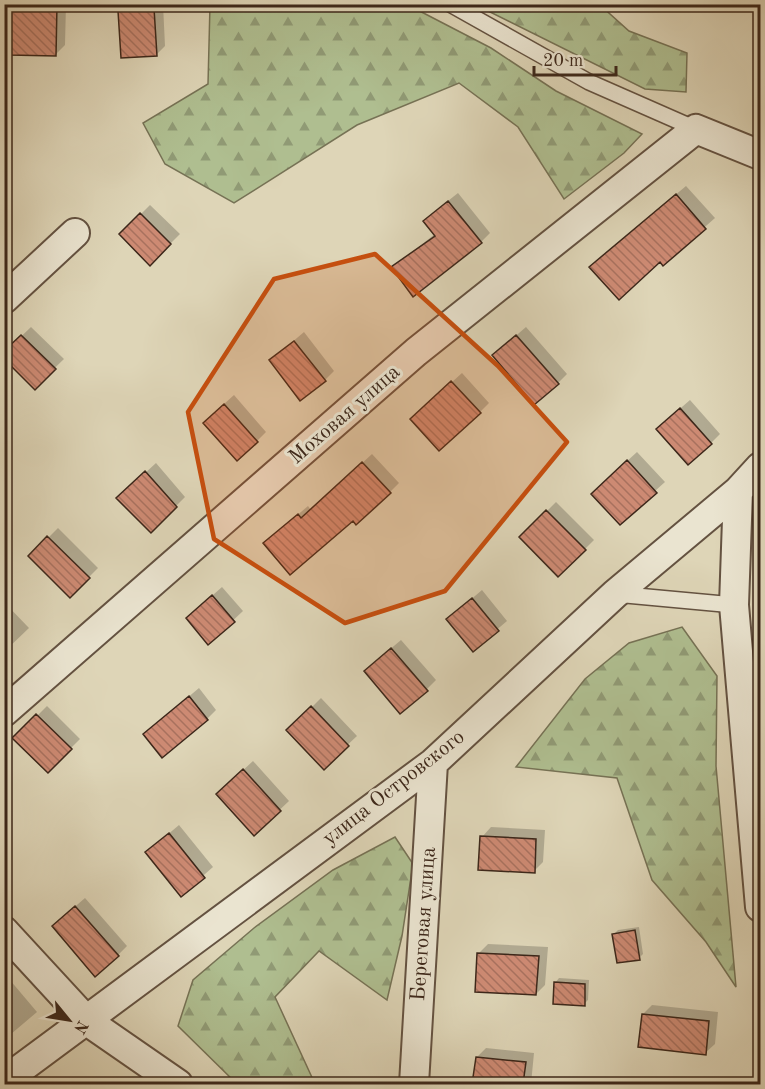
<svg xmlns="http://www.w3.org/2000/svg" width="765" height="1089" font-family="'Old Standard TT',serif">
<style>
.forest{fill:url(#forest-firs);stroke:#767255;stroke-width:1.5}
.shadow{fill:#0003}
.building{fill:url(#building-back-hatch);stroke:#3c271a;stroke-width:1.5}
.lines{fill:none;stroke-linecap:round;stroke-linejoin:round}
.lane-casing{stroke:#645241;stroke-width:18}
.street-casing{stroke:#645241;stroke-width:32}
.lane{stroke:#eae4d0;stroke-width:15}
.street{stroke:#eae4d0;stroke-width:28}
.marked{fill:#c64f0f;fill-opacity:0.2;stroke:#c64f0f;stroke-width:4.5;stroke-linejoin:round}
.labels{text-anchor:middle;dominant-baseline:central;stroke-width:6;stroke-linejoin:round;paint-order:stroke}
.street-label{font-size:21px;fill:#3c271a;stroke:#eae4d0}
</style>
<defs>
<pattern id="forest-firs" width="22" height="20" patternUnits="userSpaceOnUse" patternTransform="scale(1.5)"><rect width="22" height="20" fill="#afbe90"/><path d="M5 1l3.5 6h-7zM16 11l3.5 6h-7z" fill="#909a75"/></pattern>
<pattern id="building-back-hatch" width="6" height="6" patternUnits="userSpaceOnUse" patternTransform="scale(1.5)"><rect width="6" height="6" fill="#cd8a73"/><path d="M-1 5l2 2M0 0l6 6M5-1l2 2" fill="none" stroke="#a8715e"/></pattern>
</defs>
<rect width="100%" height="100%" fill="#ded5b7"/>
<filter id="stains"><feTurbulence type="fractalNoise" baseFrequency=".00333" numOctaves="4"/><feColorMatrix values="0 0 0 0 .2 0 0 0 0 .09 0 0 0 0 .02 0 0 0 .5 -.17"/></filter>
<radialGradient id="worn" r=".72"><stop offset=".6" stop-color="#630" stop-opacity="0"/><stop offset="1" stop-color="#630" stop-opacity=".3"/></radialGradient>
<path class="forest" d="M 408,5 L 491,48 L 556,91 L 642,134 L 624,153 L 564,199 L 518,127 L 459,83 L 357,125 L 234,203 L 165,164 L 143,123 L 208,84 L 210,5 Z
M 476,5 L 600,5 L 629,31 L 687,53 L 686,92 L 645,89 Z
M 682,627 L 717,676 L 716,766 L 736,987 L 706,942 L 652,880 L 617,778 L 516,767 L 585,679 L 629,643 Z
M 395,837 L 413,864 L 402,936 L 387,1000 L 319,951 L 275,997 L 315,1084 L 237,1084 L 178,1026 L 193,980 L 254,928 L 333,870 Z"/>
<path class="shadow" d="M 12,4 L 66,4 L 65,45 L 56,54 Z
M 126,4 L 163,4 L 165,46 L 156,55 L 119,11 Z
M 686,186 L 715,218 L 663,264 L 660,260 L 600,258 Z
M 458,193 L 490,233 L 481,242 L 393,267 L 435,234 L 434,212 Z
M 150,205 L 180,234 L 150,264 L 121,234 Z
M 31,327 L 64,359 L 35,387 L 4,353 Z
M 526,327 L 567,374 L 558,383 L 504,346 Z
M 304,332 L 334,371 L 325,380 L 271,360 Z
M 462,373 L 489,403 L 480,412 L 421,410 Z
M 234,395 L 266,432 L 257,441 L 214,413 Z
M 690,400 L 720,434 L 711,443 L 667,420 Z
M 637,452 L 665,482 L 655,491 L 602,484 Z
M 372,454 L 399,483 L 390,492 L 353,519 L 275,534 L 308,506 L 311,510 Z
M 156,463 L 185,497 L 151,531 L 118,498 Z
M 556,502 L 594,540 L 559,575 L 521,537 Z
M 58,528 L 98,568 L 70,596 L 30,556 Z
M 222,587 L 243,611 L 209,643 L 197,609 Z
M 482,590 L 507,621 L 473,650 L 448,619 Z
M 4,602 L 29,628 L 4,652 Z
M 401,640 L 436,680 L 427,689 L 375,662 Z
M 199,688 L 216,710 L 207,719 L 155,725 Z
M 321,698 L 357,736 L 324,767 L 289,730 Z
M 47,706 L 80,739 L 48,771 L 15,738 Z
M 253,761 L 289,801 L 254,834 L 227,785 Z
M 179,825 L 213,867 L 181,895 L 147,852 Z
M 491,827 L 545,830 L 543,862 L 534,871 L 482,837 Z
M 85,898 L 127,946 L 118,955 L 63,917 Z
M 639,927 L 643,954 L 639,958 L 614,934 L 618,930 Z
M 488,944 L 548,947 L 545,985 L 536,994 L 479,953 Z
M 4,973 L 37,1012 L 4,1040 Z
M 559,978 L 589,980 L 588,1000 L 584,1004 L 555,983 Z
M 652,1005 L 718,1012 L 715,1044 L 705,1053 L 643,1014 Z
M 486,1048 L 534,1053 L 531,1084 L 474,1084 L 477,1057 Z"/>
<path class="building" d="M 10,4 L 57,4 L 56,56 L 9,55 Z
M 154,8 L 157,56 L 121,58 L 118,11 Z
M 676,194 L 706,229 L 663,266 L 660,262 L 619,300 L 589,267 Z
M 448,201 L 482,243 L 413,297 L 391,267 L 435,236 L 423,221 Z
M 140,213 L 171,244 L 150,266 L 119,234 Z
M 21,335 L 56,369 L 35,390 L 4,359 L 4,351 Z
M 516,335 L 559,384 L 534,405 L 492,355 Z
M 294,341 L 326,381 L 300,401 L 269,360 Z
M 451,381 L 481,413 L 439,451 L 410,419 Z
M 224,404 L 258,442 L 237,461 L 203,423 Z
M 680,408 L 712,444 L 688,465 L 656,429 Z
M 627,460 L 657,493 L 620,525 L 591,494 Z
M 362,462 L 391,493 L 356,525 L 353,521 L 290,575 L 263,543 L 298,514 L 301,518 Z
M 145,471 L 177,507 L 151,533 L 116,498 Z
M 546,510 L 586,550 L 558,577 L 519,537 Z
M 47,536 L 90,578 L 70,598 L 28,556 Z
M 212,595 L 235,622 L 208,645 L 186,618 Z
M 472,598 L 499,631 L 473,652 L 446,619 Z
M 391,648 L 428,691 L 400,714 L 364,671 Z
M 189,696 L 208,720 L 162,758 L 143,734 Z
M 311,706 L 349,746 L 324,770 L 286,730 Z
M 36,714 L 72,749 L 48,773 L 12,738 Z
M 243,769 L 281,811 L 254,836 L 216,794 Z
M 169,833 L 205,878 L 181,897 L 145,852 Z
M 480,836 L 536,839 L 535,873 L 478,870 Z
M 75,906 L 119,956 L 95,977 L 52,926 Z
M 635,930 L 640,960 L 617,963 L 612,934 Z
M 477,953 L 539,956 L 536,995 L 475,992 Z
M 554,982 L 585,984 L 585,1006 L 553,1004 Z
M 642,1014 L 709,1021 L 706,1055 L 638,1047 Z
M 476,1057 L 526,1062 L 523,1084 L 472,1084 Z"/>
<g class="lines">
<defs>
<path id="lane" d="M 450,4 L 589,82 L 696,129
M 615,594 L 734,605"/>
<path id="street" d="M 4,299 L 75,233
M 738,491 L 734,605 L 760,907
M 4,712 L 416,352 L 696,129 L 760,155
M 4,931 L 87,1021 L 178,1084
M 4,1081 L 433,763 L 615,594 L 738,491 L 760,467
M 414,1084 L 433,763"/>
</defs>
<use href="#lane" class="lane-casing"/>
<use href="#street" class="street-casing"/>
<use href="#lane" class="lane"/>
<use href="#street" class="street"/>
</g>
<path class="marked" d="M 375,254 L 498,366 L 567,442 L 445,591 L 345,623 L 214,539 L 188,412 L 274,279 Z"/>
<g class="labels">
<g class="street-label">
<text transform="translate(345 415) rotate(-41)">Моховая улица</text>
<text transform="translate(394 788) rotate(-38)">улица Островского</text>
<text transform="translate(424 924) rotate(-86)">Береговая улица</text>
</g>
</g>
<rect width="765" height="1089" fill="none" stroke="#ded5b7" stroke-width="24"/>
<rect x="6" y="6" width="753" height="1077" fill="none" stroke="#3c271a" stroke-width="3"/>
<rect x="12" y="12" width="741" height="1065" fill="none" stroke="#3c271a" stroke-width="1.5"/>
<g transform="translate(69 1020) rotate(120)" stroke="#eae4d0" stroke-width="4.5" paint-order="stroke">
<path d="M0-4.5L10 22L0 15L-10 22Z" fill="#3c271a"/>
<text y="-9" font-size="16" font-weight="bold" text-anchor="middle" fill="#3c271a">N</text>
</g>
<path d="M534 66v9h82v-9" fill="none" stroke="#3c271a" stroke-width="3"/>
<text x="543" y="66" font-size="18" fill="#3c271a" stroke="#eae4d0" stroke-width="4.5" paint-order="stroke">20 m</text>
<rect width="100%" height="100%" filter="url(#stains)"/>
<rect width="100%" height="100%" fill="url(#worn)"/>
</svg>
